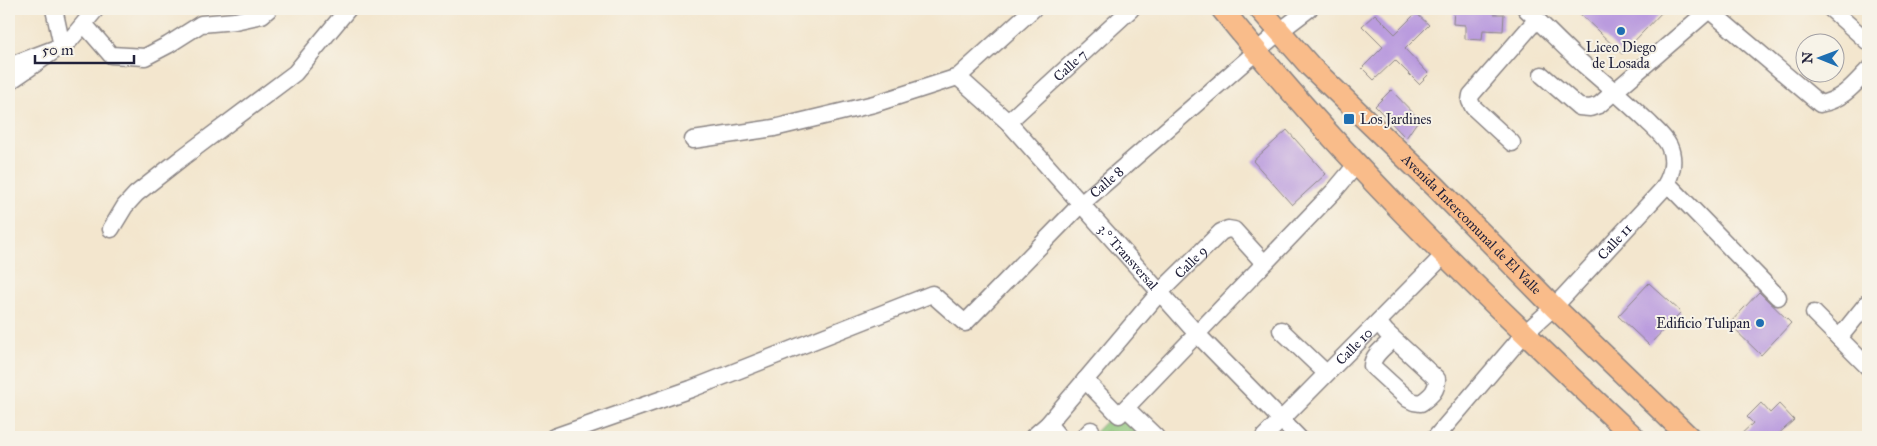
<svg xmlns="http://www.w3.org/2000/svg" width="1877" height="446" font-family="'IM FELL Great Primer',serif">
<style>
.park{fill:url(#park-crowns);stroke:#56735a}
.building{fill:#ba9bde}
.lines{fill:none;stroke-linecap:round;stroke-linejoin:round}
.minor-casing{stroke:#8a8484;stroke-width:19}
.major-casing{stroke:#8a8484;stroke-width:24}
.minor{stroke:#fff;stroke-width:16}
.major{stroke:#f9bc8a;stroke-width:21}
.poi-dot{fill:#1f6fb2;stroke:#f7f3e8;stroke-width:2}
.labels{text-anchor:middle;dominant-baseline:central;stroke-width:4;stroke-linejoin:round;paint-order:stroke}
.poi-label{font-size:14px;fill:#22223b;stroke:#f7f3e8}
.street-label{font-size:14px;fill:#22223b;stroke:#f7f3e8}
</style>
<defs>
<pattern id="park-crowns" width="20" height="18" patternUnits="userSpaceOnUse" patternTransform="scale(1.25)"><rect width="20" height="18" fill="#8ac478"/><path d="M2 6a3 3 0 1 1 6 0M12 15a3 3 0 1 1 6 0" fill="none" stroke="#77a869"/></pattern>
</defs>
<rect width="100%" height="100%" fill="#f7f3e8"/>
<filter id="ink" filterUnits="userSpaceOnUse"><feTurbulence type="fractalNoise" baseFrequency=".02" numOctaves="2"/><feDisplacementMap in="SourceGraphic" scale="10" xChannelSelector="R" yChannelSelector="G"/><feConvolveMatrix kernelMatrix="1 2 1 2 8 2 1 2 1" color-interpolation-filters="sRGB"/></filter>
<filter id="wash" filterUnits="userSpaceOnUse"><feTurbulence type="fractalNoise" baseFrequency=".0096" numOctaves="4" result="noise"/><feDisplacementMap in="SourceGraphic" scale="20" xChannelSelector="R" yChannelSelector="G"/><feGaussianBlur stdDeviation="1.12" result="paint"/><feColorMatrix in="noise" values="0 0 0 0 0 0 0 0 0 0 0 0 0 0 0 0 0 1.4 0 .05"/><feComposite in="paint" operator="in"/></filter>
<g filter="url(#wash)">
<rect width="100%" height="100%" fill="#f3e6ce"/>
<path class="park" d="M 1128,417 L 1150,437 L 1090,437 L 1108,419 L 1116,422 Z"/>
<g id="blocks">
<path class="building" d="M 1454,9 L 1494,9 L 1494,14 L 1504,14 L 1503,31 L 1483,30 L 1482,40 L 1465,39 L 1465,25 L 1453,24 Z
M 1575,9 L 1665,9 L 1622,54 Z
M 1416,13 L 1429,25 L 1405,49 L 1429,74 L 1419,84 L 1395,60 L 1374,80 L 1362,68 L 1383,47 L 1362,26 L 1375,14 L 1395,34 Z
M 1391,90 L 1419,119 L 1406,138 L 1375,106 Z
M 1287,130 L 1326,174 L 1292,205 L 1253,161 Z
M 1649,283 L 1681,312 L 1649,345 L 1618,316 Z
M 1759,292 L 1791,323 L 1761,355 L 1729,324 Z
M 1761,403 L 1770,413 L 1779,404 L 1794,420 L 1775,437 L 1738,437 L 1753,423 L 1747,417 Z"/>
</g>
</g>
<g filter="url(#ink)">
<use href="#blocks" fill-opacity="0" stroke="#8a8484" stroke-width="1"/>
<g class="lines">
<defs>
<g id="minor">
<path d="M 1831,9 L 1868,42"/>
<path d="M 1709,10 L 1820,104 C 1842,100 1853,86 1868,70"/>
<path d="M 84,24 L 111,55 L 145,57 L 168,45 L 201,24 L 235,21 L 262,15 L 269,9"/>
<path d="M 9,66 L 62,46 L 54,9"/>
<path d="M 1542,75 L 1579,107 L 1590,108 L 1599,105 L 1710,9"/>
<path id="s1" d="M 958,77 L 1008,122 L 1197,334 L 1298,437"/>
<path d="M 9,82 L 70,40 L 96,9"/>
<path id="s2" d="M 1008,122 L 1131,9"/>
<path d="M 693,140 L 774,128 L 874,104 L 958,77 L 1033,9"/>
<path d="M 1512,143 L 1473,107 L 1470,101 L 1471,95 L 1537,19"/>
<path d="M 1667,183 L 1778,297"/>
<path d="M 111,229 L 125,206 L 136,194 L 183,157 L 295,73 L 348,9"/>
<path d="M 1814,313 L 1868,367"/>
<path d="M 1378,322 L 1386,332 L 1437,379 C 1437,392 1430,396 1421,403 L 1414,402 L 1408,399 L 1372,366 C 1372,355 1386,346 1393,339"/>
<path d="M 1281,330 L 1326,373"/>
<path d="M 1839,338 L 1868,302"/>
<path d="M 1085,380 L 1119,415 L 1335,190 L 1356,165"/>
<path d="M 1126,408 L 1156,437"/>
<path d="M 1048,424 L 1059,437"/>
<path id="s3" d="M 554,437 L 691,389 L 932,294 L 965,323 L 1080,205 L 1280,31 L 1309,9"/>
<path id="s4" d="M 1033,437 L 1048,424 L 1159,293 L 1221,232 L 1228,229 L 1234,230 L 1264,263"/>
<path d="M 1084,437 L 1091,430"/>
<path id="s5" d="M 1264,437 L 1444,255"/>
<path id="s6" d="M 1436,437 L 1524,334 L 1554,307 L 1662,190 C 1671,178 1676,161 1669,146 C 1665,137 1654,128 1647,121 C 1626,101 1605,83 1584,65 C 1564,47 1545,27 1526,9"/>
</g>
<g id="major">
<path d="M 1222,9 C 1346,164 1489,301 1634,437"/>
<path id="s7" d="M 1260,9 L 1310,66 L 1436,187 L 1554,307 L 1689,437"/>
</g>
</defs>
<use href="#minor" class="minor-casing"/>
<use href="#major" class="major-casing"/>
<use href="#minor" class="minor"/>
<use href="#major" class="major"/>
</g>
</g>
<g class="poi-dot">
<circle cx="1621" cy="31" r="5"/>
<rect x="1343" y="113" width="12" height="12" rx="2.5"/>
<circle cx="1760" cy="323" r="5"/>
</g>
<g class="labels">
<g class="poi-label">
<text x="1621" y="47">Liceo Diego<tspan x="1621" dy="16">de Losada</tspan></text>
<text x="1360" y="119" text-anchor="start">Los Jardines</text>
<text x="1750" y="323" text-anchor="end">Edificio Tulipan</text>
</g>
<g class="street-label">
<text stroke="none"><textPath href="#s2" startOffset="84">Calle 7</textPath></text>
<text stroke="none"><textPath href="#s3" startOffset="648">Calle 8</textPath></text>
<text stroke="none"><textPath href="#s7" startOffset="302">Avenida Intercomunal de El Valle</textPath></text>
<text stroke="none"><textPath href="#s6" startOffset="265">Calle 11</textPath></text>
<text stroke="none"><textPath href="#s1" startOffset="248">3.° Transversal</textPath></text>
<text stroke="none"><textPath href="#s4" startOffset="236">Calle 9</textPath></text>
<text stroke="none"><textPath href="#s5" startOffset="128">Calle 10</textPath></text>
</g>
</g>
<rect width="1877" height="446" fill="none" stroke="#f7f3e8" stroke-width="30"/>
<g transform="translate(1820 58) rotate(271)"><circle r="24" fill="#f7f3e8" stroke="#a29fa3"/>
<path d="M0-4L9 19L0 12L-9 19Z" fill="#1f6fb2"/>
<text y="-8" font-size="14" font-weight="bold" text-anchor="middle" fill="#22223b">N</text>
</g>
<path d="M35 55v8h99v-8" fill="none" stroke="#22223b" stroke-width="2.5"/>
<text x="42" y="55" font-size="15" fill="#22223b" stroke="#f7f3e8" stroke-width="4" paint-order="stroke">50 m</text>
</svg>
